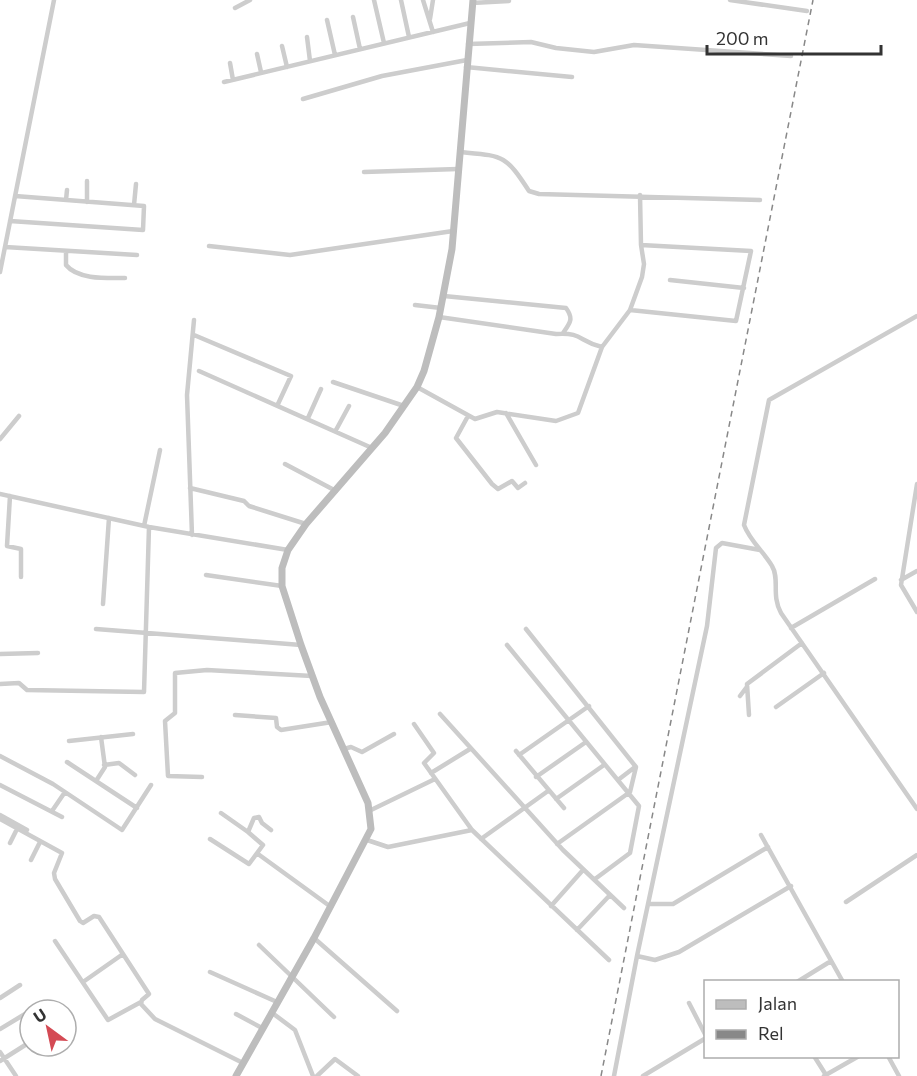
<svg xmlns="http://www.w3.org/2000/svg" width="917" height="1076" font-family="Commissioner,sans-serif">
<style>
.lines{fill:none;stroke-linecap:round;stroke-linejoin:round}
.street{stroke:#cdcdcd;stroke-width:4.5}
.secondary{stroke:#bdbdbd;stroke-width:7}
.rail{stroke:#888;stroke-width:1.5;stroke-dasharray:6 4.5;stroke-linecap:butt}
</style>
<rect width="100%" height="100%" fill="#fff"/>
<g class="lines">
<path class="street" d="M 374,0 L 384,43
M 401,0 L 409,37
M 423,0 L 433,32
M 730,0 L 807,11
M 472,3 L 509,1
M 235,8 L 250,0
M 353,17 L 360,49
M 430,19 L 433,0
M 327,20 L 335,55
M 307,37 L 310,61
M 468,44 L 531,42 L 556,48 L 594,52 L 634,45 L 791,56
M 282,46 L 287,67
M 257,54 L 261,72
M 230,63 L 233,80
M 466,67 L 572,77
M 224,82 L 470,23
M 303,99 L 382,76 L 467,60
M 460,152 C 503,156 505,154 529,191 L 539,194 L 760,200
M 364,172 L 458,169
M 87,181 L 87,202
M 66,200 L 67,190
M 134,205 L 136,184
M 10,221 L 143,230 L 144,206 L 15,196
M 209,246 L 290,255 L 453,231
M 5,247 L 137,255
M 66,252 L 66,265 C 78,280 108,278 125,278
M 0,272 L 54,0
M 670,280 L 744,288
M 444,296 L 566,308 C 574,319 570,323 563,333
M 415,305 L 441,308
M 630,310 L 642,277 L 644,264 L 641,245 L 640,195
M 917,316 L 769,400 L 744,525 C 750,541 764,552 772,566 C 780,579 771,595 781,613 L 917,809
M 439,317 L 556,334 C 583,332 579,342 602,347
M 194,335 L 291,376 L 278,404
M 199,371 L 372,448
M 333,382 L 404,406
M 417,387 L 475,419 L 497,412 L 556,421 L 578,413 L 602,347 L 630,310 L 736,321 L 751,251 L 641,245
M 506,413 L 536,465
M 468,416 L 456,438 L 492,484 L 498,489 L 512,481 L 518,488 L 525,483
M 308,418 L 321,389
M 336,430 L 349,406
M 0,439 L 19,416
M 285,464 L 336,491
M 917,484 L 901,585 L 917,612
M 190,488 L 244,501 L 249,506 L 306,524
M 0,494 L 149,527 L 288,550
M 10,496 L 7,546 L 21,549 L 21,577
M 144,526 L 160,450
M 192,535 L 187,395 L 194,320
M 206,575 L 282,586
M 901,580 L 917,571
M 103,604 L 109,518
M 791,628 L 875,579
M 96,629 L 301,645
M 526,629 L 636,767 L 630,792 L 557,844
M 507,645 L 639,806 L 630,853 L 595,879
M 0,654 L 38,653
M 0,684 L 19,683 L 27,690 L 144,692 L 149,527
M 740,696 L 746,688
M 776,707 L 824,673
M 440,714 L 563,850 L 624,908
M 235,715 L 276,718 L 277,727 L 281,730 L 332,722
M 749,715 L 747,684 L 802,643
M 414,724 L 434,753 L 424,763 L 472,830 L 609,960
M 69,741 L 133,734
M 344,749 L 351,747 L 362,752 L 394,734
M 516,751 L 564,808
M 519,755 L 589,706
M 0,756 L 53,784 L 122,830 L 151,785
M 67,762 L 137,808
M 104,765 L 119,763 L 135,775
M 431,773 L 470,749
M 202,777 L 168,776 L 165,721 L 175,713 L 175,673 L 207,670 L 312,676
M 536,777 L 586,742
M 618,780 L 635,767
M 96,781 L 105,767 L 101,737
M 0,785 L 62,817
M 556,799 L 604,765
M 371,810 L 435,779
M 52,811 L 65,792
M 221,813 L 248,832
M 0,815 L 27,830
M 0,819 L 62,853 L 54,873 L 55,879 L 80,921 L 83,923 L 94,916 L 99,917 L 149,994 L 142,1000 L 141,1004 L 155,1019 L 243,1063
M 761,835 L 843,982
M 210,839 L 249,864 L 263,845 L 248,832 L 254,818 L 259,817 L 262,823 L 271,830
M 481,839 L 548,791
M 367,840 L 388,847 L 472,830
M 10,843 L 17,829
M 258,854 L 331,907
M 31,860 L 40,842
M 846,902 L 917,855
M 648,904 L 673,904 L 768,847
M 551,906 L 583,870
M 577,930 L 610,895
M 314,938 L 397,1011
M 55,941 L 108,1020 L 141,1002
M 259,945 L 334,1017
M 637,956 L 655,960 L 679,952 L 791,886
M 210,972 L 277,1002
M 83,982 L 123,954
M 797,982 L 831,961
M 0,998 L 20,985
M 689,1003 L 706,1036
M 271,1012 L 295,1030 L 313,1076
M 236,1014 L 262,1028
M 0,1029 L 30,1011
M 0,1052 L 16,1076
M 814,1056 L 826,1075
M 888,1056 L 899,1076
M 0,1061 L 30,1042
M 317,1076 L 335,1059 L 358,1076
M 614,1076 L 637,956 L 707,626 L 716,548 L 722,543 L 760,550
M 643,1076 L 706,1038
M 824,1076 L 859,1056"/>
<path class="secondary" d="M 236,1076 L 314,938 L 371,829 L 368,803 L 320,697 L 301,645 L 282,586 L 282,568 L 288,550 L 306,524 L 385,433 L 417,387 L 424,371 L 439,317 L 452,249 L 473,0"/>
<path class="rail" d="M 601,1076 L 813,0"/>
</g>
<rect x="704" y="980" width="195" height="78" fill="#ffffff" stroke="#adadad" stroke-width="1.5"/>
<rect x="716" y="1000" width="30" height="9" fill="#bdbdbd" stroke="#adadad" stroke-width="1.5"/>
<text x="758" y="1010" font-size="18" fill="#333333">Jalan</text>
<rect x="716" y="1030" width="30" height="9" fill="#888888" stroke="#adadad" stroke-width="1.5"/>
<text x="758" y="1040" font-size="18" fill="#333333">Rel</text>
<g transform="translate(48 1028) rotate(327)"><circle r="28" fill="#ffffff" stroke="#adadad" stroke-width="1.5"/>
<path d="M0-4.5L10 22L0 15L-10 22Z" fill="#d44a54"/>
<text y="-9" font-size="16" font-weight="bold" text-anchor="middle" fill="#333333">U</text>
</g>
<path d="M707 45v9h174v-9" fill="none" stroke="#333333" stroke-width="3"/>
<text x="716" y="45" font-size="18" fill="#333333" stroke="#ffffff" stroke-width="4.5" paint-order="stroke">200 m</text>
</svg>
